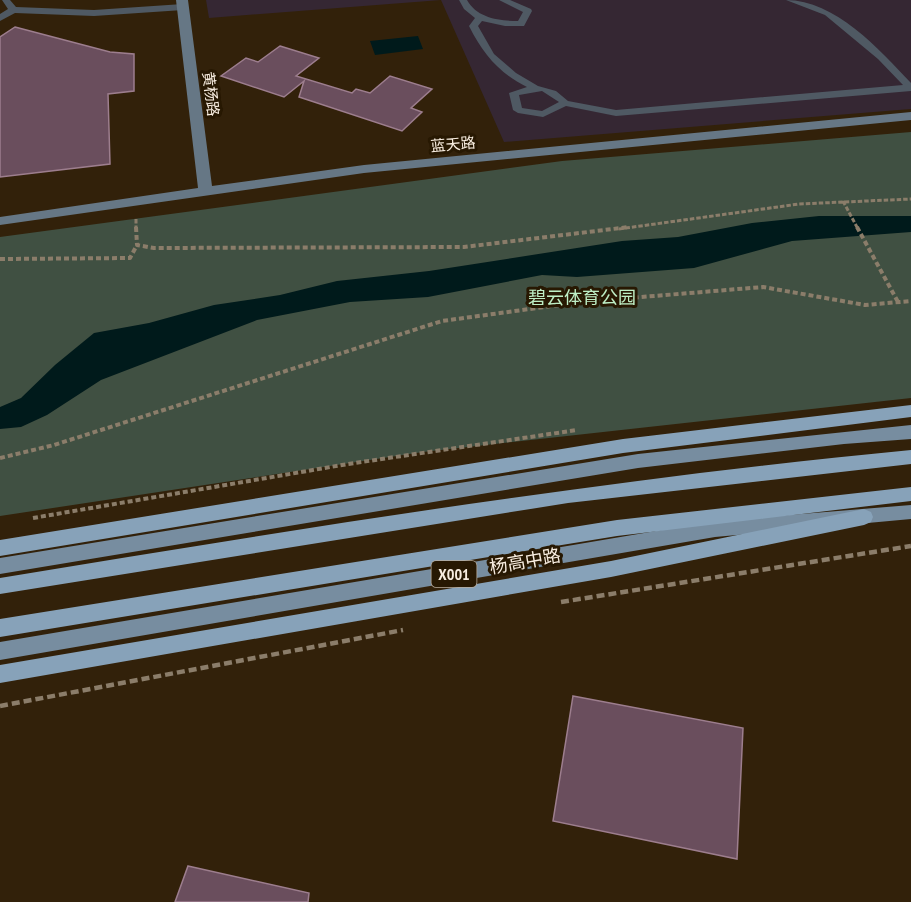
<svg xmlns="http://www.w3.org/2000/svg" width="911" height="902" font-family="'PT Sans Narrow','Noto Sans SC',sans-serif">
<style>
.commercial{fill:#352733}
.green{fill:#405042}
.water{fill:#001a1b}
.building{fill:#6a4e5d;stroke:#9d7e8e;stroke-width:1.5}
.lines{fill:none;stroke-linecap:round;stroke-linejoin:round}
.path-far2{stroke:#8b7d6a;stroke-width:3;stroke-dasharray:4.5 2;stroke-linecap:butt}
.path-far1{stroke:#8b7d6a;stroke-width:4;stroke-dasharray:5 3;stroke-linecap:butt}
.path{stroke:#8b7d6a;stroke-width:4.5;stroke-dasharray:8 4;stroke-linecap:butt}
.lane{fill:#4f5963;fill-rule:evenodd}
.secondary{fill:#667785;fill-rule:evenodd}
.primary{fill:#778da0;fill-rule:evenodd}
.highway{fill:#87a2b9;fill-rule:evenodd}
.labels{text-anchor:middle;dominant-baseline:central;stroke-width:6;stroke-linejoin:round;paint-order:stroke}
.far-street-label{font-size:15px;fill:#f8ede0;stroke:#271802}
.shield{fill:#271802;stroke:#b9ad9d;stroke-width:1.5}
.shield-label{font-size:16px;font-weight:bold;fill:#f8ede0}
.park-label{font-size:18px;fill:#beeec5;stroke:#271802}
.street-label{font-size:18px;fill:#f8ede0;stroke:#271802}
</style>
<rect width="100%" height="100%" fill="#32210a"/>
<path class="commercial" d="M 206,0 L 441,0 L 209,18 Z
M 441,0 L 911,0 L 911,109 L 504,142 Z"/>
<path class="green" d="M 911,132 L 911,398 L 423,452 L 0,516 L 0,237 L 562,161 Z"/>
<path class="water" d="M 418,36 L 423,49 L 375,55 L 370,41 Z
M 819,216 L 911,216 L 911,232 L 792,241 L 694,268 L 577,277 L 542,275 L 428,297 L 350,302 L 257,320 L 101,380 L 47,415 L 21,427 L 0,429 L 0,407 L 21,398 L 55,365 L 94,333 L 149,323 L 214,305 L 280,295 L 337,281 L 429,271 L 622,241 L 678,237 L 752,223 Z"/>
<path class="building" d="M 15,27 L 110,52 L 134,54 L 134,91 L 108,94 L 110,164 L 0,177 L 0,37 Z
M 280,46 L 319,58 L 296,76 L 352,93 L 356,89 L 370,93 L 390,76 L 432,89 L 411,108 L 422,112 L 402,131 L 299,97 L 304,81 L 284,97 L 221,76 L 246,58 L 258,62 Z
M 573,696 L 743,728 L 737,859 L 553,821 Z
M 188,866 L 309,893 L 308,902 L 175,902 Z"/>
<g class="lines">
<path class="path-far2" d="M 843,201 L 858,229
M 136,219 L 136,229
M 619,229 L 799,204 L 911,199"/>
<path class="path-far1" d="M 136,227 L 137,245 L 154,248 L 464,247 L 629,227
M 857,227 L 898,302
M 0,259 L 130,258 L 137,245
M 0,458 L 54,445 L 442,321 L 581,302 L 763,287 L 865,305 L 911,301
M 33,518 L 348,464 L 577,430"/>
<path class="path" d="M 561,602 L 911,546
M 0,706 L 403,630"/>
<path class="lane" d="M 2,0 L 10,0 L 16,7 L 94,10 L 183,4 L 187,7 L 183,10 L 94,16 L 15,13 L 0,21 L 0,14 L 8,9 Z
M 459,0 L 467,0 C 477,18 499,21 518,21 L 523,12 L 499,0 L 510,0 L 531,9 L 532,11 L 524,26 L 505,26 L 482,21 L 478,26 L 494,54 L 516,73 L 538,86 L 556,91 L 568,101 L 616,110 L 903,85 L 878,59 L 825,15 L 786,0 C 835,0 879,49 911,83 L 911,91 L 616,116 L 566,106 L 543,117 L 518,113 L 513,110 L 509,93 L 527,87 C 499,73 483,54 469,26 L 475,18 L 464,9 ZM 542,91 L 559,102 L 542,111 L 522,108 L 519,95 Z"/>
<path class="secondary" d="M 176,0 L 188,0 L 212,186 L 364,165 L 911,112 L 911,120 L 364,173 L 0,225 L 0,217 L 198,188 Z"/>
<path class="primary" d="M 911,425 L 911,439 L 844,444 L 638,468 L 0,574 L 0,558 L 638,454 Z
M 911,505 L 911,519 L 715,537 L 0,660 L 0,642 L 715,521 Z"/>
<path class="highway" d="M 911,405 L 911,417 L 623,453 L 0,556 L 0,540 L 623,439 Z
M 911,450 L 911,464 L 568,503 L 0,594 L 0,578 C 303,528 605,479 911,450 Z
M 911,487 L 911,501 L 617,536 L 0,637 L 0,619 L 617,520 Z
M 864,509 L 871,512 L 873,517 L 871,522 L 864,525 L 611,577 L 0,683 L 0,665 L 611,561 Z"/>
</g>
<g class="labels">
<g class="far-street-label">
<text transform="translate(211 94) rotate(83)">黄杨路</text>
<text transform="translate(453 144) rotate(-5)">蓝天路</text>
</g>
<rect class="shield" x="431.5" y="561" width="45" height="26" rx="4.5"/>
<g class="shield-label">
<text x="454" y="574">X001</text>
</g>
<g class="park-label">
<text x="582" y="297">碧云体育公园</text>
</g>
<g class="street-label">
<text transform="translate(525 561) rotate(-10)">杨高中路</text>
</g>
</g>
</svg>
